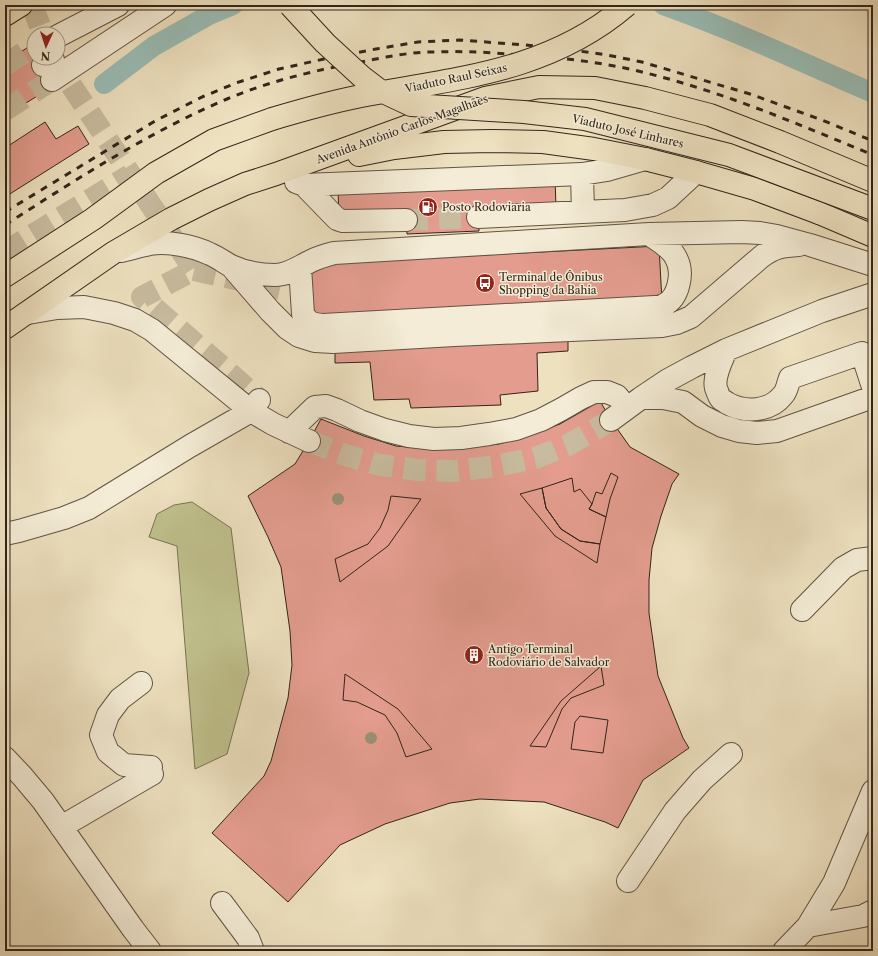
<svg xmlns="http://www.w3.org/2000/svg" width="878" height="956" font-family="'Libre Caslon Text',serif">
<style>
.green{fill:#c0c18d;stroke:#787354}
.lines{fill:none;stroke-linecap:round;stroke-linejoin:round}
.canal{stroke:#9abdb6;stroke-width:20}
.building{fill:#e39c8e;stroke:#31251a}
.minor-tunnel{stroke:#c8bb9f;stroke-width:22;stroke-dasharray:22 11;stroke-linecap:butt}
.minor-casing{stroke:#605444;stroke-width:24}
.major-casing{stroke:#31251a;stroke-width:24}
.highway-casing{stroke:#31251a;stroke-width:24}
.minor{stroke:#f4ecd6;stroke-width:22}
.major{stroke:#eee1c0;stroke-width:22}
.highway{stroke:#eee1c0;stroke-width:22}
.rail{stroke:#31251a;stroke-width:3;stroke-dasharray:7 7;stroke-linecap:butt}
.major-bridge-casing{stroke:#31251a;stroke-width:24;stroke-linecap:butt}
.major-bridge{stroke:#eee1c0;stroke-width:22}
.tree{fill:#9a8f75}
.labels{text-anchor:middle;dominant-baseline:central;stroke-width:3;stroke-linejoin:round;paint-order:stroke}
.street-label{font-size:11px;fill:#31251a;stroke:#f4ecd6}
.poi-label{font-size:11px;fill:#31251a;stroke:#f4ecd6;text-anchor:start}
</style>
<rect width="100%" height="100%" fill="#eee1c0"/>
<filter id="stains"><feTurbulence type="fractalNoise" baseFrequency=".005" numOctaves="4"/><feColorMatrix values="0 0 0 0 .2 0 0 0 0 .09 0 0 0 0 .02 0 0 0 .5 -.17"/></filter>
<radialGradient id="worn" r=".72"><stop offset=".6" stop-color="#630" stop-opacity="0"/><stop offset="1" stop-color="#630" stop-opacity=".3"/></radialGradient>
<path class="green" d="M 192,502 L 231,528 L 249,673 L 227,754 L 195,769 L 177,546 L 149,537 L 157,514 L 174,505 Z"/>
<g class="lines">
<path class="canal" d="M 663,5 C 734,30 803,63 873,93
M 104,84 L 154,46 L 209,15 L 233,5"/>
</g>
<path class="building" d="M 33,44 L 34,46 L 34,58 L 40,58 L 55,85 L 5,116 L 5,62 Z
M 45,122 L 56,139 L 78,126 L 89,144 L 5,197 L 5,148 Z
M 555,180 L 556,206 L 478,209 L 479,231 L 407,234 L 406,214 L 339,216 L 338,189 Z
M 659,246 L 662,302 L 310,319 L 307,264 Z
M 568,334 L 568,351 L 537,353 L 538,391 L 500,395 L 501,405 L 411,408 L 409,399 L 374,400 L 370,362 L 335,363 L 335,346 Z
M 600,401 L 611,420 L 630,447 L 679,474 L 672,484 L 661,516 L 652,548 L 649,580 L 649,613 L 658,676 L 683,738 L 689,748 L 643,780 L 618,828 L 605,822 L 544,802 L 480,799 L 450,803 L 385,824 L 340,845 L 288,902 L 212,833 L 264,776 L 271,761 L 288,698 L 292,665 L 290,631 L 281,567 L 268,537 L 248,496 L 295,464 L 309,441 L 321,419 L 364,436 L 396,446 L 430,449 L 466,448 L 499,444 L 530,435 L 560,424 Z
M 611,473 L 618,477 L 610,499 L 606,517 L 589,509 L 592,504 L 596,492 L 602,494 Z
M 572,478 L 574,492 L 580,489 L 592,504 L 589,509 L 606,517 L 600,544 L 580,541 L 561,529 L 546,508 L 542,488 Z
M 542,488 L 546,508 L 561,529 L 580,541 L 600,544 L 597,563 L 555,536 L 520,494 Z
M 391,496 L 421,499 L 388,546 L 340,582 L 335,559 L 368,544 L 380,528 L 388,510 Z
M 601,666 L 604,685 L 571,698 L 562,709 L 546,747 L 530,746 L 561,701 Z
M 345,674 L 398,709 L 432,749 L 406,757 L 397,733 L 385,715 L 357,702 L 343,700 Z
M 580,716 L 608,720 L 603,753 L 571,749 L 575,722 Z"/>
<g class="lines">
<path class="minor-tunnel" d="M 32,5 L 43,34
M 53,58 L 194,270 L 142,297 L 259,399
M 5,65 L 25,52 L 34,48
M 5,110 L 52,80
M 406,220 L 478,217
M 5,252 L 130,175
M 194,270 L 289,291
M 309,441 L 345,455 L 380,465 L 418,470 L 454,471 L 496,466 L 535,458 L 568,445 L 611,420"/>
<defs>
<path id="minor" d="M 58,36 L 118,5
M 43,65 L 53,60
M 52,80 L 165,5
M 582,174 L 583,212
M 296,182 L 304,185 L 337,219 L 343,221 L 406,220
M 304,185 L 582,174 L 607,170 L 645,159
M 478,217 L 625,210 L 653,205 L 668,198 L 696,172
M 121,251 C 130,249 140,246 150,244 C 169,241 193,246 210,254 C 217,257 224,262 231,266 C 244,272 261,275 275,275 C 289,275 300,266 311,261 C 319,257 326,255 334,253 L 649,234 L 742,232 L 760,233 L 777,236 L 810,245 L 873,265
M 231,266 L 270,311 L 287,328 L 299,336 L 315,341 L 333,342 L 454,335 L 662,326 L 677,323 L 691,317 L 761,257 C 774,247 782,246 799,245
M 300,267 L 303,314 C 309,324 313,324 323,325 L 655,307 C 658,307 662,306 664,305 C 679,298 684,272 676,258 C 671,247 658,241 649,234
M 28,313 L 57,308 L 84,307 L 114,313 L 135,320 L 152,330 L 251,411 L 273,424 L 309,441
M 726,350 C 722,360 713,377 716,388 C 717,391 719,397 721,399 C 723,401 725,401 727,403 C 744,413 770,412 783,395 C 787,391 788,383 790,378 L 862,353 L 873,387
M 641,398 L 663,398 L 683,402 L 702,416 L 722,426 L 739,431 L 757,433 L 777,431 L 873,397
M 611,420 L 641,398 L 668,380 L 692,367 L 726,350 L 822,311 L 873,294
M 289,432 L 315,407 L 326,406 L 337,410 L 360,421 L 385,430 L 409,436 L 434,439 L 461,438 L 489,434 L 516,429 L 541,420 L 562,409 L 581,398 L 594,392 L 607,392 L 617,396 L 627,408
M 5,534 L 19,531 L 64,518 L 89,508 L 190,446 L 251,411 L 259,400
M 802,610 L 843,568 L 857,560 L 873,558
M 141,683 L 120,699 L 108,715 L 101,735 L 108,752 L 124,765 L 151,767
M 5,758 L 22,776 L 43,801 L 133,929 L 150,951
M 61,827 L 152,774
M 628,881 L 675,811 L 702,780 L 731,754
M 222,903 L 248,938 L 253,951
M 808,926 L 863,916 L 873,911
M 784,951 L 808,926 L 834,883 L 873,791"/>
<path id="major" d="M 819,213 L 873,236
M 5,276 L 93,219 L 156,173 L 214,140 L 272,119"/>
<path id="highway" d="M 5,15 L 21,5
M 359,155 L 394,148 L 444,142 L 491,141 L 543,142 L 594,149 L 645,159 L 696,172 L 755,189 L 819,213
M 5,328 L 113,253 L 171,219 L 209,200 L 245,184 L 276,174 L 485,98 L 539,87 L 595,88 L 645,98 L 710,115 L 780,142 L 873,181"/>
</defs>
<use href="#minor" class="minor-casing"/>
<use href="#major" class="major-casing"/>
<use href="#highway" class="highway-casing"/>
<use href="#minor" class="minor"/>
<use href="#major" class="major"/>
<use href="#highway" class="highway"/>
<path class="rail" d="M 5,212 L 155,121 L 202,97 L 236,83 L 279,69 L 324,59 L 376,49 L 418,42 L 460,40 L 525,45 L 572,50 L 607,55 L 642,62 L 750,94 L 822,120 L 873,141
M 5,225 C 77,179 149,132 227,99 C 270,81 316,70 361,62 C 385,57 410,52 434,52 C 459,51 484,52 509,54 C 553,57 598,61 642,72 C 721,91 798,124 873,155"/>
<defs>
<path id="major-bridge" d="M 290,5 L 325,43 L 362,77 L 379,90 L 411,105 L 524,112 L 585,119 L 729,155 L 873,209
M 272,119 C 302,110 331,102 361,96 C 457,78 549,72 627,5"/>
</defs>
<use href="#major-bridge" class="major-bridge-casing"/>
<use href="#major-bridge" class="major-bridge"/>
</g>
<g class="tree">
<circle cx="338" cy="499" r="6"/>
<circle cx="371" cy="738" r="6"/>
</g>
<defs>
<symbol id="fuel-disc" viewBox="-11 -11 22 22"><circle r="9.5" fill="#8f2418" stroke="#f4ecd6"/><path d="M-5.5-6h7V0h2V4h1.3V-2.5L3-4.5l.8-.8L6-3V5H2.5V1h-1V6h-7ZM-4.2-4.7v3.2H.2V-4.7Z" fill="#fff"/></symbol>
<symbol id="bus-disc" viewBox="-11 -11 22 22"><circle r="9.5" fill="#8f2418" stroke="#f4ecd6"/><path d="M-5-6H5V4H4V6H2V4H-2V6H-4V4H-5ZM-3.5-4V0h7V-4ZM-3.5 1.2v1.5H-2V1.2ZM2 1.2v1.5H3.5V1.2Z" fill="#fff"/></symbol>
<symbol id="building-disc" viewBox="-11 -11 22 22"><circle r="9.5" fill="#8f2418" stroke="#f4ecd6"/><path d="M-4-6H4V6H1V3H-1V6H-4ZM-2.5-4.3h1.7v1.8h-1.7ZM.8-4.3h1.7v1.8H.8ZM-2.5-1h1.7V.8h-1.7ZM.8-1h1.7V.8H.8Z" fill="#fff"/></symbol>
</defs>
<g fill-rule="evenodd">
<use href="#fuel-disc" x="417" y="196" width="22" height="22"/>
<use href="#bus-disc" x="474" y="272" width="22" height="22"/>
<use href="#building-disc" x="463" y="644" width="22" height="22"/>
</g>
<g class="labels">
<g class="street-label">
<text transform="translate(456 78) rotate(-12)">Viaduto Raul Seixas</text>
<text transform="translate(402 129) rotate(-20)">Avenida Antônio Carlos Magalhães</text>
<text transform="translate(628 131) rotate(13)">Viaduto José Linhares</text>
</g>
<g class="poi-label">
<text x="442" y="207">Posto Rodoviaria</text>
<text x="499" y="277">Terminal de Ônibus<tspan x="499" dy="13">Shopping da Bahia</tspan></text>
<text x="488" y="649">Antigo Terminal<tspan x="488" dy="13">Rodoviário de Salvador</tspan></text>
</g>
</g>
<rect width="878" height="956" fill="none" stroke="#eee1c0" stroke-width="20"/>
<rect x="6" y="6" width="866" height="944" fill="none" stroke="#31251a" stroke-width="2"/>
<rect x="10" y="10" width="858" height="936" fill="none" stroke="#31251a"/>
<g transform="translate(46 46) rotate(183)"><circle r="19" fill="#f4ecd6" stroke="#a69c8b"/>
<path d="M0-3L7 15L0 10L-7 15Z" fill="#8f2418"/>
<text y="-6" font-size="11" font-weight="bold" text-anchor="middle" fill="#31251a">N</text>
</g>
<rect width="100%" height="100%" filter="url(#stains)"/>
<rect width="100%" height="100%" fill="url(#worn)"/>
</svg>
